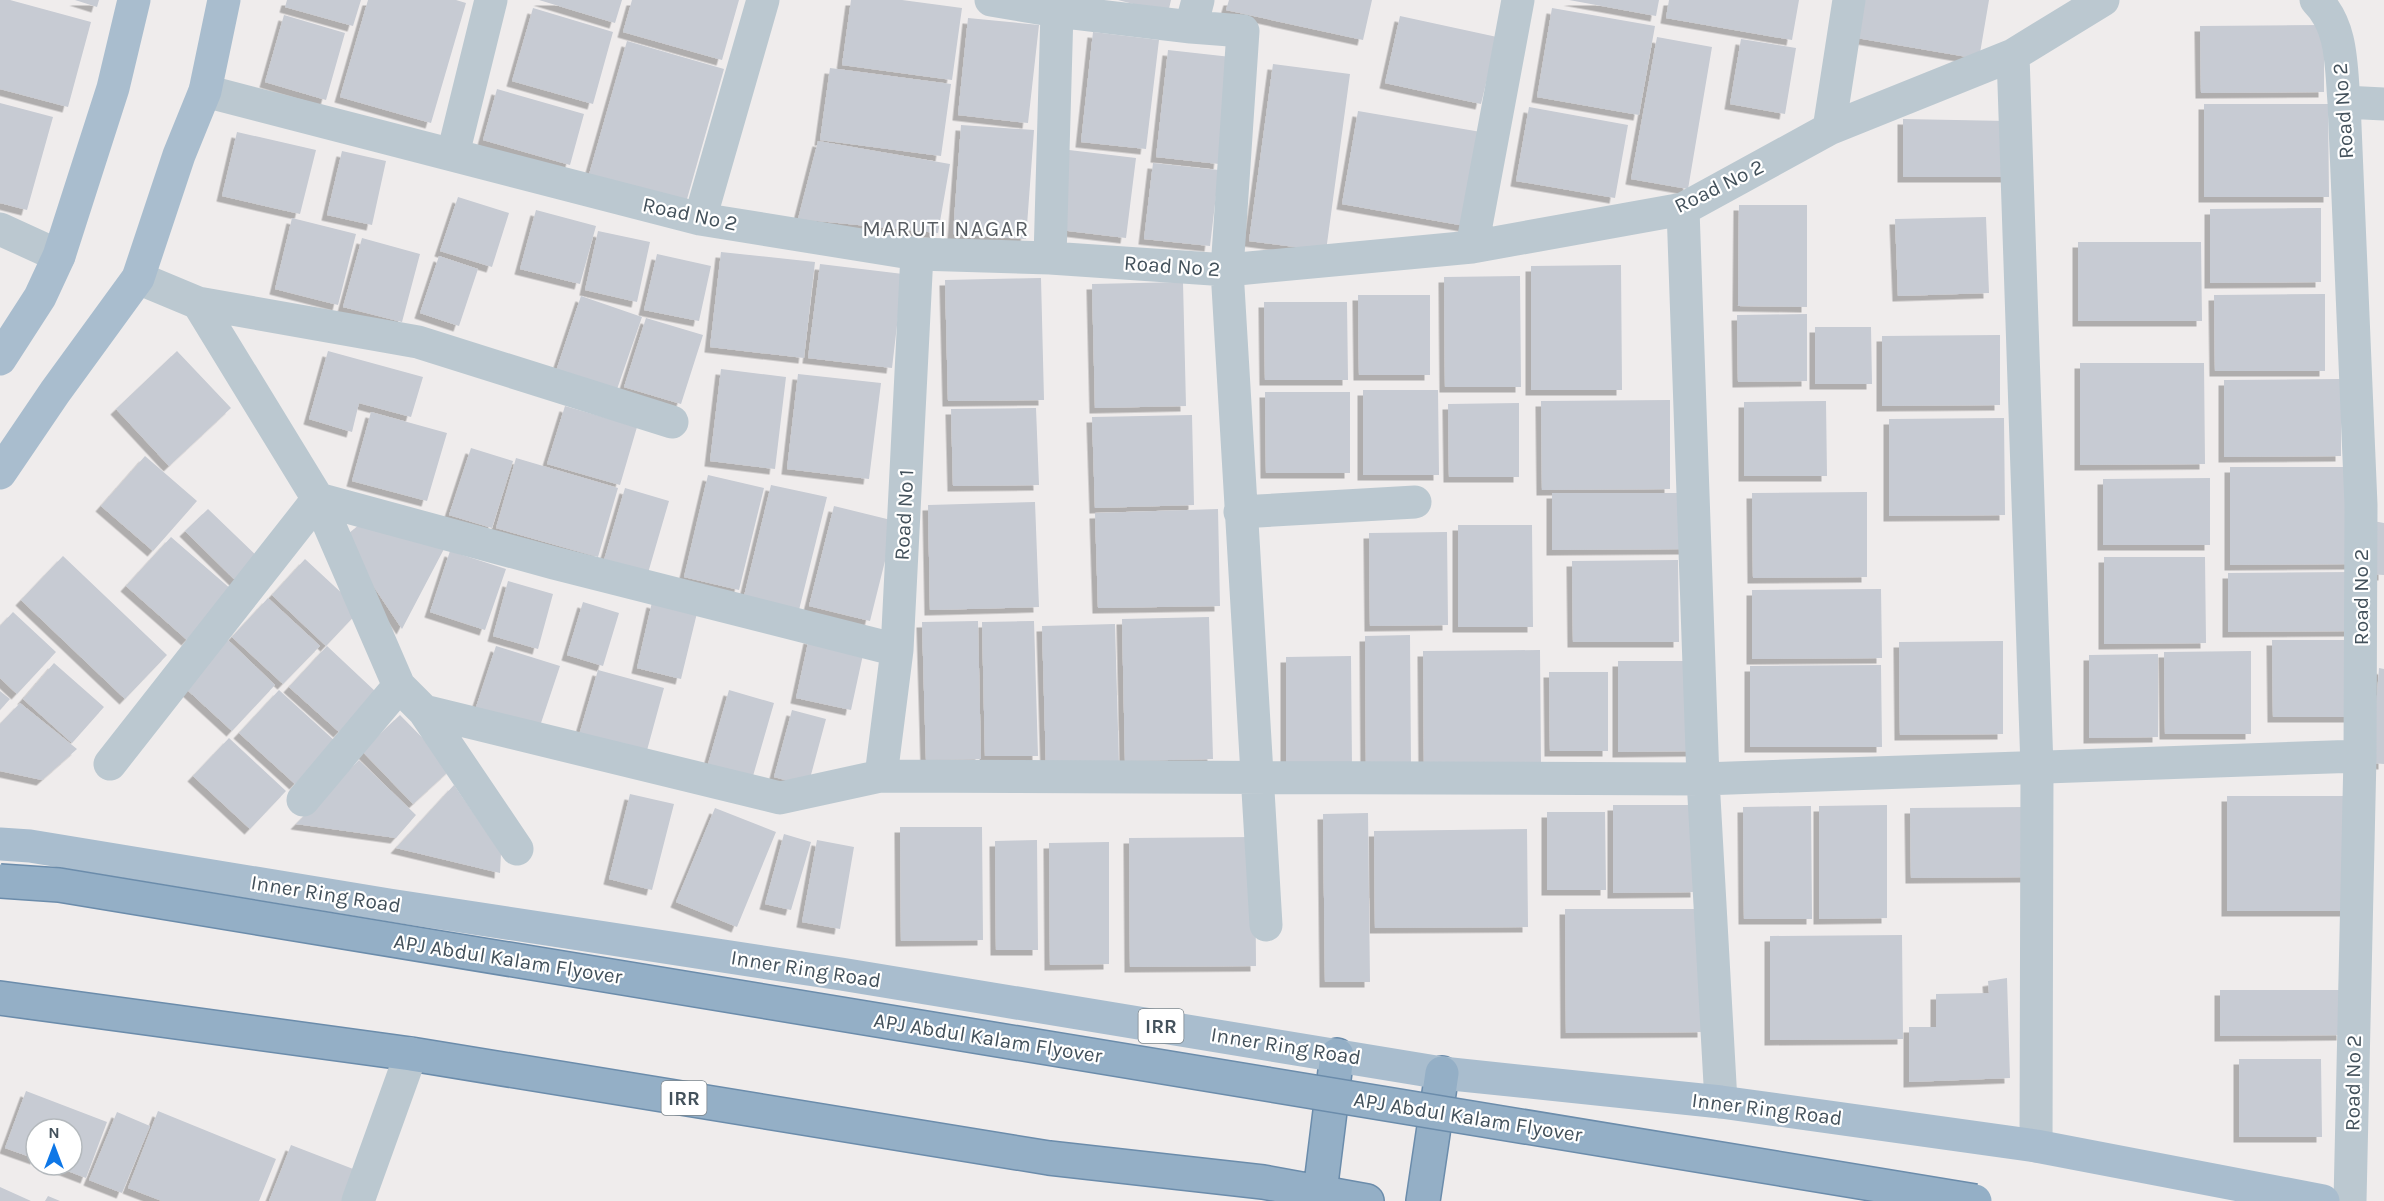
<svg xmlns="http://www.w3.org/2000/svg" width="2384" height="1201" font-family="Karla,sans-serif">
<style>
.building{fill:#c7cbd3;filter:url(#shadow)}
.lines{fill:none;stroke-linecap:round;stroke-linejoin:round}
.trunk-casing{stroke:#6b8cab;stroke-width:36}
.minor{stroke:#bbc8d0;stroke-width:33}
.tertiary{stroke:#bbc8d0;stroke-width:33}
.primary{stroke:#a9bdce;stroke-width:33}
.trunk{stroke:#94afc6;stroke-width:33}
.trunk-bridge-casing{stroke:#6b8cab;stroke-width:36;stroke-linecap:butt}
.trunk-bridge{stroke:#94afc6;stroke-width:33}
.labels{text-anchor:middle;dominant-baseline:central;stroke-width:4.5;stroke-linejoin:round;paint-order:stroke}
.shield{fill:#fff;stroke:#7b858c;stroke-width:1.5}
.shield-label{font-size:20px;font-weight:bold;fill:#43515b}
.street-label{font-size:21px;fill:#43515b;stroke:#fff}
.neighbourhood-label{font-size:22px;letter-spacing:1.5px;fill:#585d62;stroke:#fff}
</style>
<defs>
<filter id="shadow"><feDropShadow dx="-5.5" dy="5.5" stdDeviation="0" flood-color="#0004"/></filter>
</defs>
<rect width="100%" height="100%" fill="#efecec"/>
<path class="building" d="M 0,0 L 10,0 L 91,22 L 68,107 L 0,89 Z
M 75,0 L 99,0 L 97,7 Z
M 287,0 L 361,0 L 353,26 L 285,7 Z
M 368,0 L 456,0 L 466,3 L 431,123 L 340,97 Z
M 539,0 L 622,0 L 615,23 Z
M 632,0 L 739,0 L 722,60 L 623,32 Z
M 851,0 L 902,0 L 962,8 L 952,80 L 842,65 Z
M 1118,0 L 1171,0 L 1168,13 Z
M 1229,0 L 1372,0 L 1363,40 L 1226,10 Z
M 1569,0 L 1659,0 L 1656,16 Z
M 1669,0 L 1799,0 L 1792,40 L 1666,18 Z
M 1857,0 L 1989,0 L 1979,59 L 1851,37 Z
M 533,8 L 613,32 L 593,104 L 512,81 Z
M 1552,8 L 1655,26 L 1639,115 L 1537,97 Z
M 284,15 L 345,33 L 326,100 L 265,82 Z
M 1400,16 L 1497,37 L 1481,104 L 1385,83 Z
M 968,18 L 1039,25 L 1028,123 L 958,115 Z
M 2324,25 L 2324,92 L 2201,93 L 2200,26 Z
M 1093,32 L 1159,40 L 1146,149 L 1081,142 Z
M 1657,37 L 1712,47 L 1688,189 L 1631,179 Z
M 1741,39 L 1796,48 L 1785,114 L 1730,104 Z
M 627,41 L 724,69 L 685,206 L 588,178 Z
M 1168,50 L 1231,57 L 1219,164 L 1156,157 Z
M 1273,64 L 1350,74 L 1326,251 L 1249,241 Z
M 830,68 L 951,84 L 941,156 L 820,140 Z
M 497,89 L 584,114 L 570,165 L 483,140 Z
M 0,103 L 53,117 L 27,210 L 0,203 Z
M 2204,104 L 2328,104 L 2329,197 L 2204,197 Z
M 1529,107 L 1628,125 L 1615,198 L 1516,181 Z
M 1358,111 L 1481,132 L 1465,226 L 1342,204 Z
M 1903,119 L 2008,121 L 2007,177 L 1903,177 Z
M 961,125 L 1034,130 L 1026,239 L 953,234 Z
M 237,132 L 316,150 L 300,214 L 222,196 Z
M 818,141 L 950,164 L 938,233 L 798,219 Z
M 1069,150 L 1136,158 L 1126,238 L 1060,230 Z
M 342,151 L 386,161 L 372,225 L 327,215 Z
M 1153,163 L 1219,170 L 1210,246 L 1144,239 Z
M 458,197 L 509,213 L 492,267 L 440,251 Z
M 1739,205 L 1807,205 L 1807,307 L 1738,306 Z
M 2321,208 L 2321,282 L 2210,283 L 2210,209 Z
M 536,210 L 596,226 L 580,284 L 520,269 Z
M 1986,217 L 1989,293 L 1898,296 L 1895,219 Z
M 292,218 L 356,234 L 338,305 L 275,289 Z
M 598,231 L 650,242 L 637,302 L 585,290 Z
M 362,238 L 420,254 L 402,322 L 343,307 Z
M 2078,242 L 2201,242 L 2202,321 L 2078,321 Z
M 721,252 L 815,262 L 804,358 L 710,347 Z
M 657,254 L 711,266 L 699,321 L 644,310 Z
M 439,256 L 478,269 L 459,326 L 420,313 Z
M 820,264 L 903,274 L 892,368 L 808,358 Z
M 1621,265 L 1622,390 L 1531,390 L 1531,266 Z
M 1520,276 L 1521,387 L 1445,387 L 1444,277 Z
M 1041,278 L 1044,400 L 948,401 L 945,280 Z
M 1183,282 L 1186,406 L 1095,408 L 1092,284 Z
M 2325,294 L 2325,371 L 2215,371 L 2214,295 Z
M 1358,295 L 1430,295 L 1430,375 L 1359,375 Z
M 581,296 L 642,317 L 615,395 L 555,374 Z
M 1264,302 L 1347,302 L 1348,380 L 1265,380 Z
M 1807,314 L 1807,381 L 1738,382 L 1737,315 Z
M 646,318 L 703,335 L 681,404 L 624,387 Z
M 1815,327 L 1871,327 L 1872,384 L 1815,384 Z
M 2000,335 L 2000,405 L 1882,406 L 1882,336 Z
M 177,351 L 231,408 L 169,466 L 116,409 Z
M 328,351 L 423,377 L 411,417 L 359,403 L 352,432 L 309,419 Z
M 2080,363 L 2204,363 L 2205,464 L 2080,465 Z
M 721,369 L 786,377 L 775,469 L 710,461 Z
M 798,374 L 881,383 L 869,479 L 787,469 Z
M 2341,379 L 2341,456 L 2224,457 L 2224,380 Z
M 1363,390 L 1438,390 L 1439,475 L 1363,475 Z
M 1265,392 L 1350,392 L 1350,473 L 1266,473 Z
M 1670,400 L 1670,489 L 1542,490 L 1541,401 Z
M 1826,401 L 1827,476 L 1744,476 L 1744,402 Z
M 1519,403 L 1519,477 L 1449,477 L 1448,404 Z
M 565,406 L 637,427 L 620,485 L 547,464 Z
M 1036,408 L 1039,485 L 953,486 L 951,409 Z
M 371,412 L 447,433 L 427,501 L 352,481 Z
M 1192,415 L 1194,505 L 1095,508 L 1092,417 Z
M 2004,418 L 2005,515 L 1889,516 L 1889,419 Z
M 471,448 L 513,461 L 492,528 L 449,515 Z
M 145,456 L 197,501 L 153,551 L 101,506 Z
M 516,458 L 618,488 L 598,557 L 496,528 Z
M 2230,467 L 2351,467 L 2351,564 L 2230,565 Z
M 708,475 L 764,488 L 739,590 L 684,577 Z
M 2210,478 L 2210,545 L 2103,545 L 2103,479 Z
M 771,485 L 827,497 L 799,610 L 744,596 Z
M 625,488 L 669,501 L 648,573 L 604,560 Z
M 1867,492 L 1867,577 L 1753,578 L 1752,493 Z
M 1552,493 L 1685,493 L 1685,549 L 1552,550 Z
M 1035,502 L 1039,607 L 930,610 L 928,505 Z
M 834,506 L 895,521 L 870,621 L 809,606 Z
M 208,509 L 261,560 L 238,583 L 185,531 Z
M 1218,509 L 1220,606 L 1098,608 L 1095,513 Z
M 2373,521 L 2384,523 L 2384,575 L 2368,574 Z
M 360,524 L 444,549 L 402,629 L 342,539 Z
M 1458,525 L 1532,525 L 1533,627 L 1458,627 Z
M 1447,532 L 1448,625 L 1370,626 L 1369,533 Z
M 171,537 L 232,590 L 187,640 L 126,586 Z
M 450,551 L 506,569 L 485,630 L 430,612 Z
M 63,556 L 167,655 L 125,699 L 21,600 Z
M 2104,557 L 2205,557 L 2206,643 L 2104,644 Z
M 305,559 L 360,610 L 326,646 L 272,595 Z
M 1678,560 L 1679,642 L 1573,642 L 1572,561 Z
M 2354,572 L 2354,631 L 2228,632 L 2228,573 Z
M 508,581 L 553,594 L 538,649 L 493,636 Z
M 1881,589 L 1882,658 L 1752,659 L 1752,590 Z
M 268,598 L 320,646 L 283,684 L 232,637 Z
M 583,602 L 619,613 L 603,666 L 567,655 Z
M 652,602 L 697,613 L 681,679 L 637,668 Z
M 13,612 L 56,652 L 17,694 L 0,678 L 0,626 Z
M 1209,617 L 1213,759 L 1125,761 L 1122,619 Z
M 978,621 L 981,759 L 926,760 L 922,622 Z
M 1034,621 L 1038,756 L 985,756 L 982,622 Z
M 1115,624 L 1119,765 L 1046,767 L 1042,626 Z
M 1410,635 L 1411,768 L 1366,768 L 1365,636 Z
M 809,638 L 864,650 L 851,710 L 796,698 Z
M 228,640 L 275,685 L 232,731 L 184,687 Z
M 2272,640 L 2352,640 L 2352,717 L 2273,717 Z
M 2003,641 L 2003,734 L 1900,735 L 1899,642 Z
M 327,646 L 376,692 L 339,732 L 289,687 Z
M 496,646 L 560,666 L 540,726 L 476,707 Z
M 1540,650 L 1541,765 L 1424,766 L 1423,651 Z
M 2251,651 L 2251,734 L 2165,734 L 2164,652 Z
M 2158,654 L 2158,737 L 2089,738 L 2089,655 Z
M 1351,656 L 1352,768 L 1286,768 L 1286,657 Z
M 1618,661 L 1693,661 L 1694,751 L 1618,752 Z
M 54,663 L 104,707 L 72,743 L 23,699 Z
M 1881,665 L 1882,747 L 1750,747 L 1750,666 Z
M 2379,668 L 2384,669 L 2384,764 L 2372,763 Z
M 598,670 L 664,688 L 646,754 L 579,735 Z
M 1549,672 L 1608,672 L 1608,751 L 1550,751 Z
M 279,690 L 335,741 L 295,784 L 239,733 Z
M 729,690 L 774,703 L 753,776 L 708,764 Z
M 0,691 L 10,699 L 0,710 Z
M 20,703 L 77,749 L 42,780 L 0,771 L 0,724 Z
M 792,710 L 826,719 L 808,786 L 774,777 Z
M 400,715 L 452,768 L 413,804 L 362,751 Z
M 229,738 L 286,791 L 250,829 L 193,776 Z
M 359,760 L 416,815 L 396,838 L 296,824 Z
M 454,785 L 501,853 L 500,873 L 396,848 Z
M 630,794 L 674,804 L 652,890 L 609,879 Z
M 2227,796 L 2346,796 L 2347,911 L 2227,911 Z
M 1613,805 L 1695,805 L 1696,892 L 1613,893 Z
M 1887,805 L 1887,918 L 1819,919 L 1819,806 Z
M 1811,806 L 1812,919 L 1744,919 L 1743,807 Z
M 2028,807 L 2029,877 L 1911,878 L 1910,808 Z
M 715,808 L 776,832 L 737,927 L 676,902 Z
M 1547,812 L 1605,812 L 1606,890 L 1547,890 Z
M 1368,813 L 1370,982 L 1325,982 L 1323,814 Z
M 900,827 L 982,827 L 983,940 L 901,941 Z
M 1527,829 L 1528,927 L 1375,928 L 1374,831 Z
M 784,834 L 811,842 L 791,910 L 765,904 Z
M 1255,837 L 1256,966 L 1130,967 L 1129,838 Z
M 817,840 L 854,847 L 840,929 L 802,922 Z
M 1037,840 L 1038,950 L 996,950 L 995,841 Z
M 1109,842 L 1109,964 L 1050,965 L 1049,843 Z
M 1565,909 L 1702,909 L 1703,1032 L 1566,1033 Z
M 1902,935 L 1903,1039 L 1770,1040 L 1770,936 Z
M 2007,978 L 2010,1078 L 1909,1082 L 1909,1027 L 1936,1027 L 1936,994 L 1989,993 L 1988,981 Z
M 2220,990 L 2342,990 L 2342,1035 L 2220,1036 Z
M 2239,1059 L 2321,1059 L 2322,1137 L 2239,1137 Z
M 26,1091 L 107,1122 L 86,1178 L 52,1165 L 72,1165 L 72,1129 L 36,1129 L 36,1159 L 5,1148 Z
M 158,1111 L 276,1159 L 259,1201 L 162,1201 L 128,1188 Z
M 117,1112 L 150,1126 L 122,1193 L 89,1180 Z
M 291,1145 L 361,1172 L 349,1201 L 269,1201 Z
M 0,1187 L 31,1201 L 0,1201 Z
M 48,1196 L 60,1201 L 45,1201 Z"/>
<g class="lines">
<defs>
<path id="trunk" d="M 0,998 L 411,1054 L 1049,1158 L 1263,1182 L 1367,1201
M 1320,1192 L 1337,1055
M 1423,1201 L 1442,1073"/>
</defs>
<use href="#trunk" class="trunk-casing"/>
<path class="minor" d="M 991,0 L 1057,11 L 1050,258
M 1198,0 L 1191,27 L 1243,31 L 1227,270 L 1266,925
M 2316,0 C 2343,26 2341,67 2344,102 L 2361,505 L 2360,756 L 2350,1201
M 1057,11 L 1191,27
M 2013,55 L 2037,768 L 2036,1146
M 205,91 L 700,219 L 917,254 L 1050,258 L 1227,270 L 1472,247 L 1683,209 L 1829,129 L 2013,55 L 2103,0
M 2344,102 L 2384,104
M 1829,129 L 1849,0
M 453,154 L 491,0
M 1683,209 L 1703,779 L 1721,1102
M 700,219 L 763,0
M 1472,247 L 1518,0
M 138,278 L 198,303 L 418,342 L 672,422
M 198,303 L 318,499 L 399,686 L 424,711 L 517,849
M 1240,512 L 1415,502
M 424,711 L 780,798 L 881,776 L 1703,779 L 2360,756
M 110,764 L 318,499 L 554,563 L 897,650
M 881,776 L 897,650 L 917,254
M 303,800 L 399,686
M 358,1201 L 411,1054"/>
<path class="tertiary" d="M 0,229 L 59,256"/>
<path class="primary" d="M 0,359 L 40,297 L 59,256 L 113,88 L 134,0
M 0,473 L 55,392 L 138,278 L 179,155 L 205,91 L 224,0
M 0,844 L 30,846 L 389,905 L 841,974 L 1442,1073 L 1721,1102 L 2036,1146 L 2323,1201"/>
<use href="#trunk" class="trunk"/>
<defs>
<path id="trunk-bridge" d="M 0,881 L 59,885 L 1975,1201"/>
</defs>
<use href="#trunk-bridge" class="trunk-bridge-casing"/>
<use href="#trunk-bridge" class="trunk-bridge"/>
</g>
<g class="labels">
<g class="shield">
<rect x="1138.5" y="1009" width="45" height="34" rx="4.5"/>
<rect x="661.5" y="1081" width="45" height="34" rx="4.5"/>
</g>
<g class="shield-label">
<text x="1161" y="1026">IRR</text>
<text x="684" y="1098">IRR</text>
</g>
<g class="street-label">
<text transform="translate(2343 111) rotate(-94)">Road No 2</text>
<text transform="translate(1719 186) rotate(-26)">Road No 2</text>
<text transform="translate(690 214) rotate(12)">Road No 2</text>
<text transform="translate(1172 266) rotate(4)">Road No 2</text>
<text transform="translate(904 515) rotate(-87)">Road No 1</text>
<text transform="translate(2361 597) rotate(-90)">Road No 2</text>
<text transform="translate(326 894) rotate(9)">Inner Ring Road</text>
<text transform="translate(508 959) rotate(9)">APJ Abdul Kalam Flyover</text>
<text transform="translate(806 969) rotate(9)">Inner Ring Road</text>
<text transform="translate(988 1038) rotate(9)">APJ Abdul Kalam Flyover</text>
<text transform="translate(1286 1046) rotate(9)">Inner Ring Road</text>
<text transform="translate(2353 1083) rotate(-89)">Road No 2</text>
<text transform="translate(1767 1109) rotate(7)">Inner Ring Road</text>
<text transform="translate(1468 1117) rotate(9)">APJ Abdul Kalam Flyover</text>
</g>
<g class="neighbourhood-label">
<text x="946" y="229">MARUTI NAGAR</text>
</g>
</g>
<g transform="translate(54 1147)"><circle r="28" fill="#ffffff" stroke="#b4b9bd" stroke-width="1.5"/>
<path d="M0-4.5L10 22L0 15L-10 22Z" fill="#0e77e7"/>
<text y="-9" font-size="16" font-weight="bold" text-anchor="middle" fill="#43515b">N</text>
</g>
</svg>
